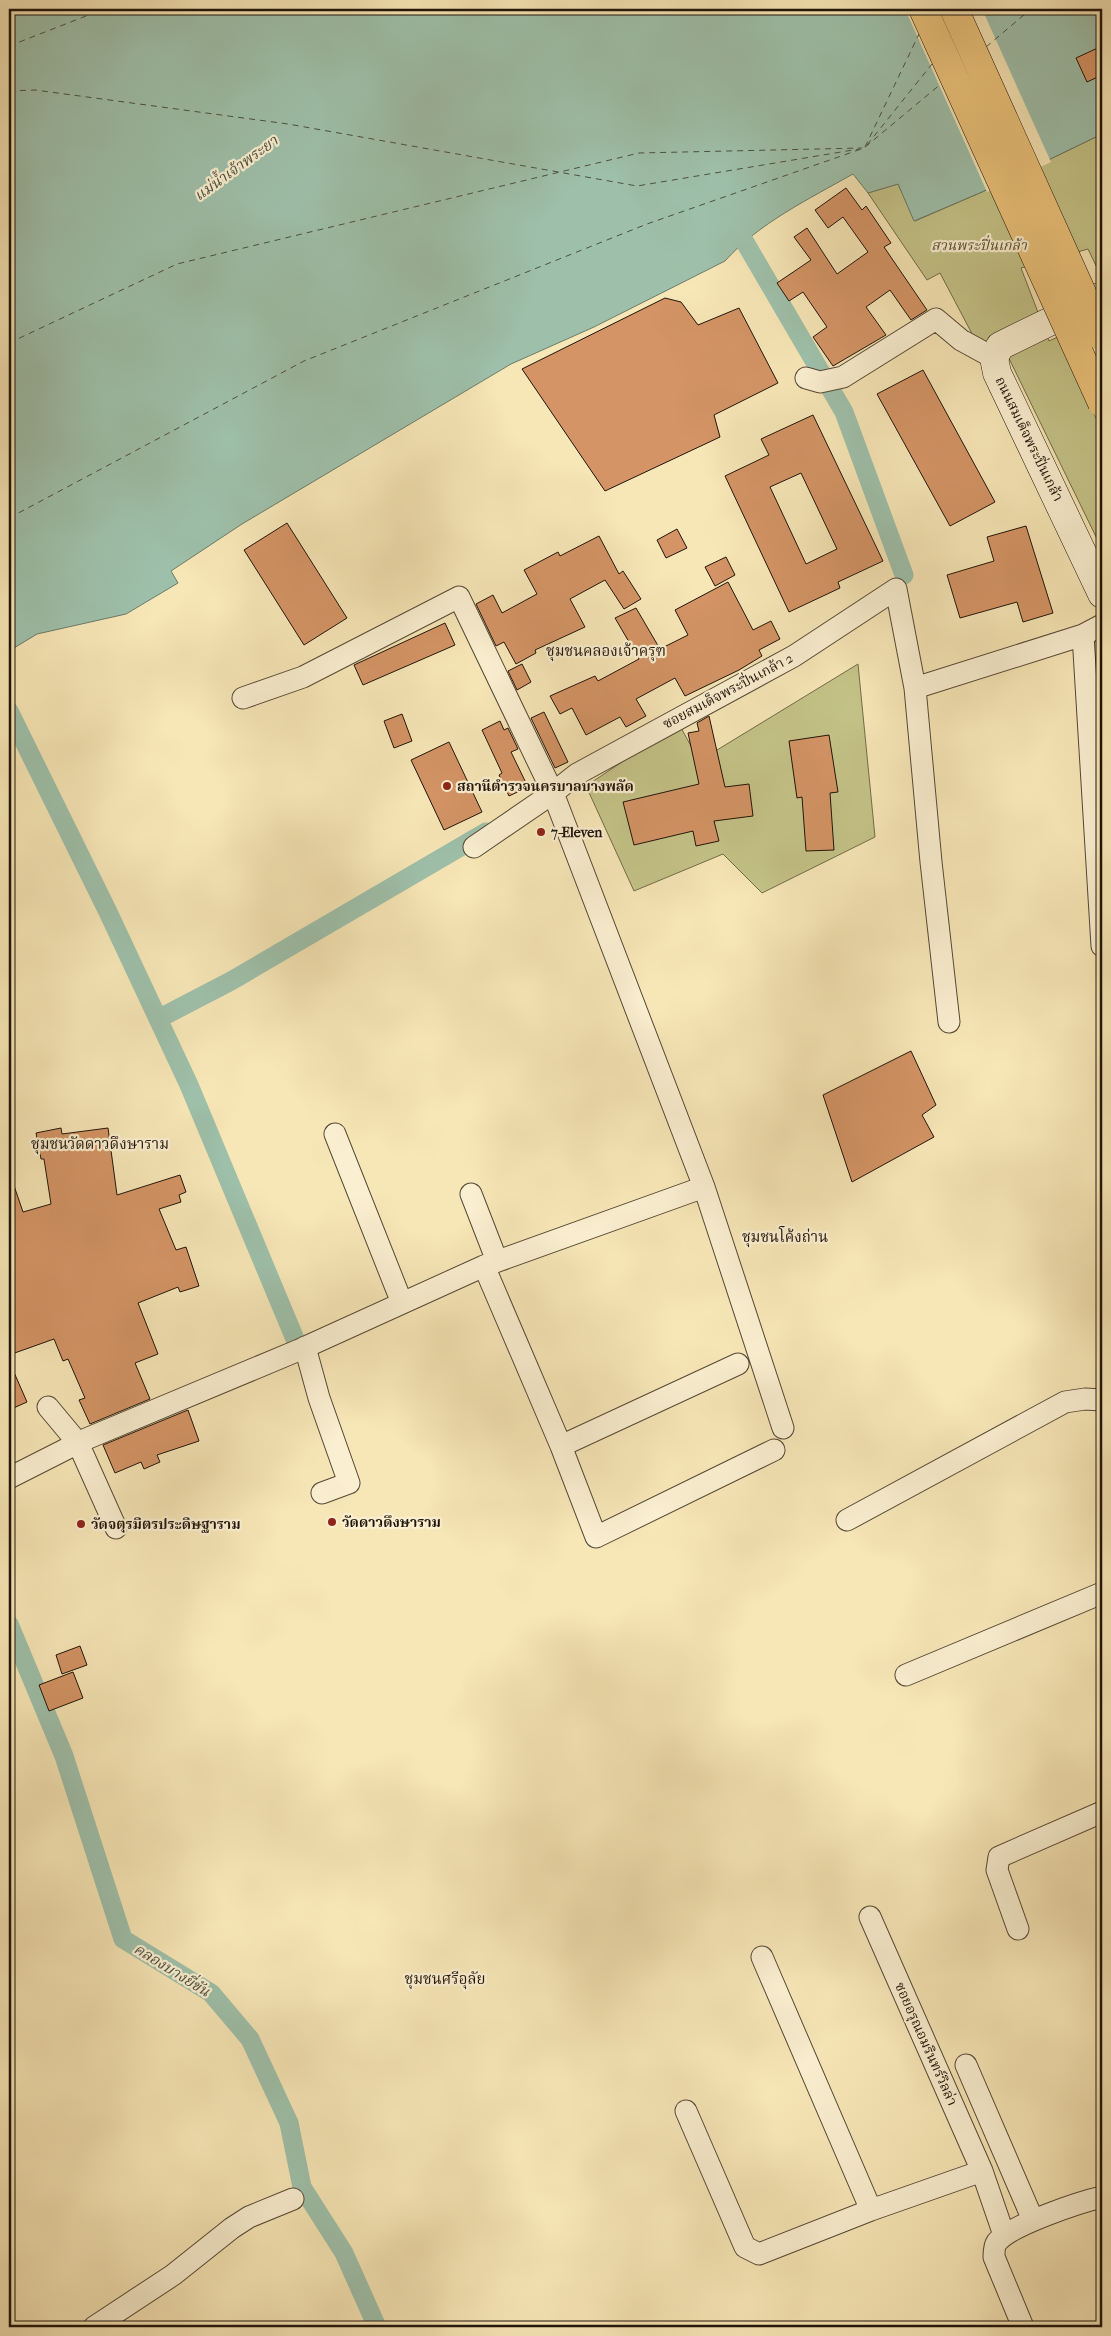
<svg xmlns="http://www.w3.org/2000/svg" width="1111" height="2336" font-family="'IM FELL French Canon','Noto Serif Thai',serif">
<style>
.green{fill:#c4c388;stroke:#726c49}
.water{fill:#9ec0aa;stroke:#6b7b6a}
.pier{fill:#f7e6b6}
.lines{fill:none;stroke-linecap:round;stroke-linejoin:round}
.canal{stroke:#9ec0aa;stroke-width:19}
.ferry{stroke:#4b5042;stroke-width:1;stroke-dasharray:6 5;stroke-linecap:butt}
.building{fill:#d49465;stroke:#1f140a;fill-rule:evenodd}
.street-casing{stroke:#554835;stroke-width:23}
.secondary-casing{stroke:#1f140a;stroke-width:29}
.street{stroke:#faefd0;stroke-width:21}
.secondary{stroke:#faefd0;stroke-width:28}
.primary-bridge-casing{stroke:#1f140a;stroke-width:29;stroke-linecap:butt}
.primary-bridge{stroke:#ecc37b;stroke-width:28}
.poi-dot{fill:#8f2418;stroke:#faefd0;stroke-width:2}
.labels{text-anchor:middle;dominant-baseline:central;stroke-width:4.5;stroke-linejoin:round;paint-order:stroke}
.park-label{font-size:14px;font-style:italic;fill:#595136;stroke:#faefd0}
.street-label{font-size:14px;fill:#1f140a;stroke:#faefd0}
.poi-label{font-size:14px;font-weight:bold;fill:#1f140a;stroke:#faefd0;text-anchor:start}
.water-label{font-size:15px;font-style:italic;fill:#4b5042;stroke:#faefd0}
.neighbourhood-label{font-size:15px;fill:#1f140a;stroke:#faefd0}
</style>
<rect width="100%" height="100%" fill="#f7e6b6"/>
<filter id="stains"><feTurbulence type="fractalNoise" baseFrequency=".004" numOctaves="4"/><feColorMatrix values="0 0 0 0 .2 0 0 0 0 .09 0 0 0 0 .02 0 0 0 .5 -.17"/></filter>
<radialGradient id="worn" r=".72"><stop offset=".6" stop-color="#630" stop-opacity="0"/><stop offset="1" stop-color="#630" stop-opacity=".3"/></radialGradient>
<path class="green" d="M 1102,134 L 1102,278 L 1088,249 L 1021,268 L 1049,341 L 1060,336 L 1102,432 L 1102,549 L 999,338 L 979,347 L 940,273 L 927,280 L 868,193 L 898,184 L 915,221 L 982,192 Z
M 858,664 L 875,837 L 762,893 L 723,854 L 634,891 L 586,786 L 679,724 L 699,761 Z"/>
<path class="water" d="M 9,9 L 1102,9 L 1102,134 L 982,192 L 914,221 L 898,184 L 868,193 L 853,174 C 809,199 759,223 725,261 L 594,327 L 511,364 L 242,524 L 171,571 L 178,583 L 126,614 L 37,634 L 9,651 Z"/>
<path class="pier" d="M 905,9 L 982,9 L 1051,162 L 987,192 Z"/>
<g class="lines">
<path class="canal" d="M 732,220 L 844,412 L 904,575
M 9,711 L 108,912 L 189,1085 L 295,1339
M 158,1019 L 231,981 L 486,832
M 9,1624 L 64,1756 L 123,1939 L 211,1993 L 250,2039 L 289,2123 L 302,2187 L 344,2253 L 377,2327"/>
<path class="ferry" d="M 971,16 L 977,9
M 9,46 L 104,9
M 986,47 L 1031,9
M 9,91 L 35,90 L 288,124 L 637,186 L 859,149
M 867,145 L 932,64
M 865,147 L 919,34
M 9,343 L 177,264 L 639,153 L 862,148
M 9,518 L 304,361 L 647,224 L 864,148 L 942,83"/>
</g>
<path class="building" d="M 1102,46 L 1102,75 L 1087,82 L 1076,58 Z
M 846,188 L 862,210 L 866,206 L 891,243 L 884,247 L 927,310 L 911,320 L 890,290 L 866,307 L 886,335 L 833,366 L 813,337 L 827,327 L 803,292 L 789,301 L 777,283 L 811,260 L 794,237 L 807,228 L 837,274 L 868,252 L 843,217 L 828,228 L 815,210 Z
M 665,298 L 681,302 L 698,325 L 739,308 L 778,383 L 714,415 L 720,437 L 605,491 L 522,369 Z
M 923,370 L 995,502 L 950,526 L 877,394 Z
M 813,415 L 883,561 L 838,582 L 840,588 L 789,612 L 725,476 L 769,455 L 761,439 ZM 801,473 L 837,549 L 806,564 L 770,487 Z
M 287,523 L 347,618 L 304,645 L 244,550 Z
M 1026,526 L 1053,613 L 1023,622 L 1017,602 L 960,618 L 947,575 L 994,561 L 987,537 Z
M 677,529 L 687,548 L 666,558 L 657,540 Z
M 599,536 L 619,574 L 623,571 L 641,599 L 624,609 L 605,580 L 570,599 L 585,627 L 535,650 L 536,653 L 516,664 L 504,642 L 496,646 L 476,604 L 493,595 L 502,613 L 537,594 L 524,570 L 558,552 L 560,556 Z
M 726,557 L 735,575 L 715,586 L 705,567 Z
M 728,582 L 753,630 L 771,621 L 780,639 L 759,650 L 762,656 L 739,670 L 685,696 L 675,678 L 636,699 L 646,716 L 626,727 L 620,717 L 586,735 L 572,708 L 560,714 L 550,696 L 595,676 L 598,681 L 639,659 L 615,618 L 636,608 L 660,649 L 688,635 L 675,610 Z
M 445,623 L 455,645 L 363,685 L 354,665 Z
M 522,664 L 531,682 L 517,690 L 508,671 Z
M 544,712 L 568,762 L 555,768 L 531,718 Z
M 402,714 L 412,741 L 394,748 L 384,721 Z
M 709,716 L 725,787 L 749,784 L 753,816 L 714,821 L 719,841 L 696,846 L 693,831 L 634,845 L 623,802 L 699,784 L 688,733 L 699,731 L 697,723 Z
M 500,721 L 504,730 L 508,728 L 518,749 L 511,752 L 528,787 L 509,796 L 499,775 L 502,773 L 482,730 Z
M 829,735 L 838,792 L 830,793 L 834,850 L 806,851 L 802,797 L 797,798 L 789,741 Z
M 449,742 L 482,812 L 444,830 L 411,760 Z
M 911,1051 L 936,1105 L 922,1115 L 934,1137 L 852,1182 L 823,1095 Z
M 61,1128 L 62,1134 L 108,1128 L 117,1195 L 180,1175 L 186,1192 L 179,1195 L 181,1202 L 159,1209 L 176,1250 L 186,1247 L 199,1286 L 180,1292 L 178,1287 L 138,1303 L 158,1354 L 135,1363 L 150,1399 L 90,1424 L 79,1400 L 85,1398 L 68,1359 L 63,1361 L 54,1339 L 9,1355 L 9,1177 L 11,1177 L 23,1212 L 51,1204 L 44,1159 L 41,1159 L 36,1133 Z
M 9,1361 L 27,1402 L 9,1410 Z
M 188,1410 L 199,1441 L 157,1455 L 160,1462 L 144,1469 L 141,1462 L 115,1473 L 103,1445 Z
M 80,1646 L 87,1665 L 62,1674 L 56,1655 Z
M 73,1672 L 83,1698 L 49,1711 L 39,1685 Z"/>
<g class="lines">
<defs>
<path id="street" d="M 806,378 L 820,382 L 843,377 L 936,319 L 961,340 L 994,358
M 1083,635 L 1102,946
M 915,688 L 1083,635 L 1102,625
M 243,698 L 303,677 L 459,597 L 553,793 L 704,1187 L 783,1428
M 474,847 L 553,793 L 577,774 L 794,656 L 896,589 L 915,688 L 931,862 L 949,1022
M 335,1134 L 402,1303
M 471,1194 L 497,1261
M 484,1266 L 561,1446 L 596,1537 L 774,1450
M 305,1347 L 319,1398 L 349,1483 L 322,1493
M 48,1407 L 78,1443 L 116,1528
M 561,1446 L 738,1364
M 9,1478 L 86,1439 L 299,1350 L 484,1266 L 704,1187
M 847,1520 L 1065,1402 L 1085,1399 L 1102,1400
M 906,1675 L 1102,1593
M 870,1917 L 982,2171 L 1004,2235
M 1018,1929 L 997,1870 L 999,1857 L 1102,1812
M 762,1957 L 871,2210
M 966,2065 L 1033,2220
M 686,2111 L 745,2247 L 759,2254 L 871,2210 L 982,2171
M 94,2327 L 173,2275 L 232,2228 L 249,2217 L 293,2199
M 1023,2327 L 994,2257 C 994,2252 994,2246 997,2242 C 1011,2225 1080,2202 1102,2197"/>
<path id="secondary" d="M 1102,296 L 1000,346 L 994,358 L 997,373 L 1102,594"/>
</defs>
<use href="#street" class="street-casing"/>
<use href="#secondary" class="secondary-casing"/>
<use href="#street" class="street"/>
<use href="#secondary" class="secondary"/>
<defs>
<path id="primary-bridge" d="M 923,9 L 1102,403
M 954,9 L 1102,337"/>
</defs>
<use href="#primary-bridge" class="primary-bridge-casing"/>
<use href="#primary-bridge" class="primary-bridge"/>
</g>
<g class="poi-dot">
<circle cx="447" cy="786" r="5"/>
<circle cx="541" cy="832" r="5"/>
<circle cx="332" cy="1522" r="5"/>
<circle cx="81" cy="1524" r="5"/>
</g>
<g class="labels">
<g class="park-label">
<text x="979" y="245">สวนพระปิ่นเกล้า</text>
</g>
<g class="street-label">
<text transform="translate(1029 439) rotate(64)">ถนนสมเด็จพระปิ่นเกล้า</text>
<text transform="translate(728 691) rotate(-28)">ซอยสมเด็จพระปิ่นเกล้า 2</text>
<text transform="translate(926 2044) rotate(66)">ซอยอรุณอมรินทร์วิลล่า</text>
</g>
<g class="poi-label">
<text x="457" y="786">สถานีตำรวจนครบาลบางพลัด</text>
<text x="551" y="832">7-Eleven</text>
<text x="342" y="1522">วัดดาวดึงษาราม</text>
<text x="91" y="1524">วัดจตุรมิตรประดิษฐาราม</text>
</g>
<g class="water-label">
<text transform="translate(236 168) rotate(-36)">แม่น้ำเจ้าพระยา</text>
<text transform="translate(172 1970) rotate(32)">คลองบางยี่ขัน</text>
</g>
<g class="neighbourhood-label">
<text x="606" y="651">ชุมชนคลองเจ้าครุฑ</text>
<text x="100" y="1144">ชุมชนวัดดาวดึงษาราม</text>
<text x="785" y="1237">ชุมชนโค้งถ่าน</text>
<text x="445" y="1979">ชุมชนศรีอุลัย</text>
</g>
</g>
<rect width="1111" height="2336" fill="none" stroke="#f7e6b6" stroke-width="30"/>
<rect x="10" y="10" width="1091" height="2316" fill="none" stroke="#1f140a" stroke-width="2.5"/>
<rect x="15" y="15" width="1081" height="2306" fill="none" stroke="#1f140a"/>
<rect width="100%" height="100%" filter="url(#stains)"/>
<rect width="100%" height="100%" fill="url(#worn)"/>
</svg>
